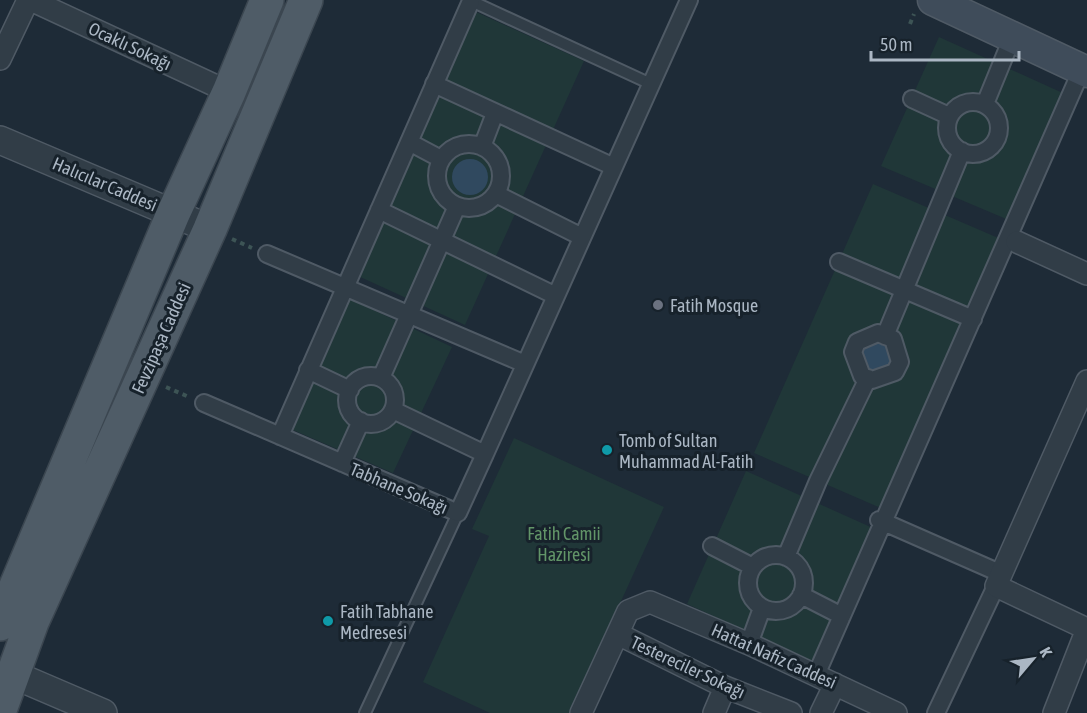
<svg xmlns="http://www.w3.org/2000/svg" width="1087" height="713" font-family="'Asap Condensed',sans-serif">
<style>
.green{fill:#203738}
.water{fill:#30495f}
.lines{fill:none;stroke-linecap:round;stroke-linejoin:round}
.service-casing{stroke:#4f5a65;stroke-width:14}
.pedestrian-casing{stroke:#4f5a65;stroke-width:20}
.minor-casing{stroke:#4f5a65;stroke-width:24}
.tertiary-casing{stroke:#4f5a65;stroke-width:30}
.secondary-casing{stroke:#4f5a65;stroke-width:33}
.primary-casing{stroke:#3b4650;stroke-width:36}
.path{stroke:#3d5455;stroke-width:4;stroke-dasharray:4.5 4.5;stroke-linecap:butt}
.service{stroke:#313d47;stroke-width:10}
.pedestrian{stroke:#313d47;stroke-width:16}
.minor{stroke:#313d47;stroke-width:21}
.tertiary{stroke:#313d47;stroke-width:27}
.secondary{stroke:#3f4c5a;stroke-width:30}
.primary{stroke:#4f5c67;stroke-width:33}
.worship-dot{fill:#6b7280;stroke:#17222b;stroke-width:2}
.culture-dot{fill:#0f9aa8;stroke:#17222b;stroke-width:2}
.labels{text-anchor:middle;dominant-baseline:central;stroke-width:6;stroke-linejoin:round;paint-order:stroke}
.street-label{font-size:18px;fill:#abb7c4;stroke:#17222b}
.poi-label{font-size:18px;fill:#abb7c4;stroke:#17222b;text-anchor:start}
.park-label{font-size:18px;fill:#629568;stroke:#17222b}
</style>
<rect width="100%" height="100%" fill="#1e2b37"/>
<path class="green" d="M 476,12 L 584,61 L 465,325 L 356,275 Z
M 939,37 L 1065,94 L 1011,221 L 881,166 Z
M 873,184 L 1003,240 L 883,509 L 754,453 Z
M 346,297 L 452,347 L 393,473 L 286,427 Z
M 514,438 L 664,507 L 570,713 L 490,713 L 423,682 L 489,536 L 472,529 Z
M 746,471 L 875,529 L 815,662 L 687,604 Z"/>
<path class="water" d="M452 177a18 18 0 1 1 36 0a18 18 0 1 1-36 0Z
M 882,336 L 893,358 L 887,370 L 868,373 L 856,348 Z"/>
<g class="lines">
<defs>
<path id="service" d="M 469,0 L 651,84
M 365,713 L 458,513"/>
<path id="pedestrian" d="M 434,84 L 614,167
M 912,99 L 949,116
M947 128a26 26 0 1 1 52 0a26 26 0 1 1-52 0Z
M 985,104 L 1012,38
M 409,142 L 441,159
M437 176a32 32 0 1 1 64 0a32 32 0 1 1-64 0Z
M 482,147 L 495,113
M 496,194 L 582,237
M 379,210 L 556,296
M 267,254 L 525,364
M 839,262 L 973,319
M 878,333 L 893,339 L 900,362 L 895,372 L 872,380 L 862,376 L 853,352 L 857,342 Z
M 885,336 L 962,151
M 308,370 L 350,390
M347 400a24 24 0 1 1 48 0a24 24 0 1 1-48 0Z
M 381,378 L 457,206
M 204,403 L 458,513 L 485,454 L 393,410
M 280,436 L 471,1
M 485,454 L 689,0
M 342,463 L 361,421
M 879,520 L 1002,574
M 712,546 L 753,567
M748 583a28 28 0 1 1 56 0a28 28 0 1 1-56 0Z
M 786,557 L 818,481 L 868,378
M 801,595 L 842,616
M 749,644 L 762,608
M 816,675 L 1082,69
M 936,713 L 996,586"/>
<path id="minor" d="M 31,0 L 229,92
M 0,59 L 28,0
M 1017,242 L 1087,274
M 618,634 L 725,687 L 791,713
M 581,713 L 628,611 L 650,602 L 749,644 L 896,713
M 714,713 L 725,687
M 821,713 L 835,684
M 1054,713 L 1087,629 L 996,586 L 1087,381"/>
<path id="tertiary" d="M 0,140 L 210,229
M 12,674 L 103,713"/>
<path id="secondary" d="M 933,0 L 1087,72"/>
<path id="primary" d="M 0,624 L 173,214 L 229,92 L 267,0
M 0,710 L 32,622 L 210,229 L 306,0"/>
</defs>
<use href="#service" class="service-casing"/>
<use href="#pedestrian" class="pedestrian-casing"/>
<use href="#minor" class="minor-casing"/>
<use href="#tertiary" class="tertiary-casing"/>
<use href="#secondary" class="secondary-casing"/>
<use href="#primary" class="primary-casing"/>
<path class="path" d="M 910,24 L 914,14
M 232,239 L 252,248
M 166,387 L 189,397"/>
<use href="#service" class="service"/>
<use href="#pedestrian" class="pedestrian"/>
<use href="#minor" class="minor"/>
<use href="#tertiary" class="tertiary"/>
<use href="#secondary" class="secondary"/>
<use href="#primary" class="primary"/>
</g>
<circle class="worship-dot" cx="658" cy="305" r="6"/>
<g class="culture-dot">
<circle cx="607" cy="450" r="6"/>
<circle cx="328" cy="621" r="6"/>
</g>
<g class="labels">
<g class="street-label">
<text transform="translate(130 46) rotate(25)">Ocaklı Sokağı</text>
<text transform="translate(105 184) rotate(23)">Halıcılar Caddesi</text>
<text transform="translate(161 338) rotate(-66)">Fevzipaşa Caddesi</text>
<text transform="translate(399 488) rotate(23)">Tabhane Sokağı</text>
<text transform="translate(774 656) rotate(24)">Hattat Nafiz Caddesi</text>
<text transform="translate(688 667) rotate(25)">Testereciler Sokağı</text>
</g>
<g class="poi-label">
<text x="670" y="305">Fatih Mosque</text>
<text x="619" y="440">Tomb of Sultan<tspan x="619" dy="21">Muhammad Al-Fatih</tspan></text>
<text x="340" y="611">Fatih Tabhane<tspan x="340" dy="21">Medresesi</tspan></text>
</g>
<g class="park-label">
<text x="564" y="533">Fatih Camii<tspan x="564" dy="21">Haziresi</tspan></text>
</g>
</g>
<g transform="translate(1033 659) rotate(61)" stroke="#17222b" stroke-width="4.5" paint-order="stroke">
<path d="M0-4.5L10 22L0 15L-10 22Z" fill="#abb7c4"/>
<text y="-9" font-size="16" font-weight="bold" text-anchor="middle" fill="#abb7c4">K</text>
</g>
<path d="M871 51v9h148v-9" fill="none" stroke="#abb7c4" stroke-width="3"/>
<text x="880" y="51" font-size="18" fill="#abb7c4" stroke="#17222b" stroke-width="4.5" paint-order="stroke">50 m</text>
</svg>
